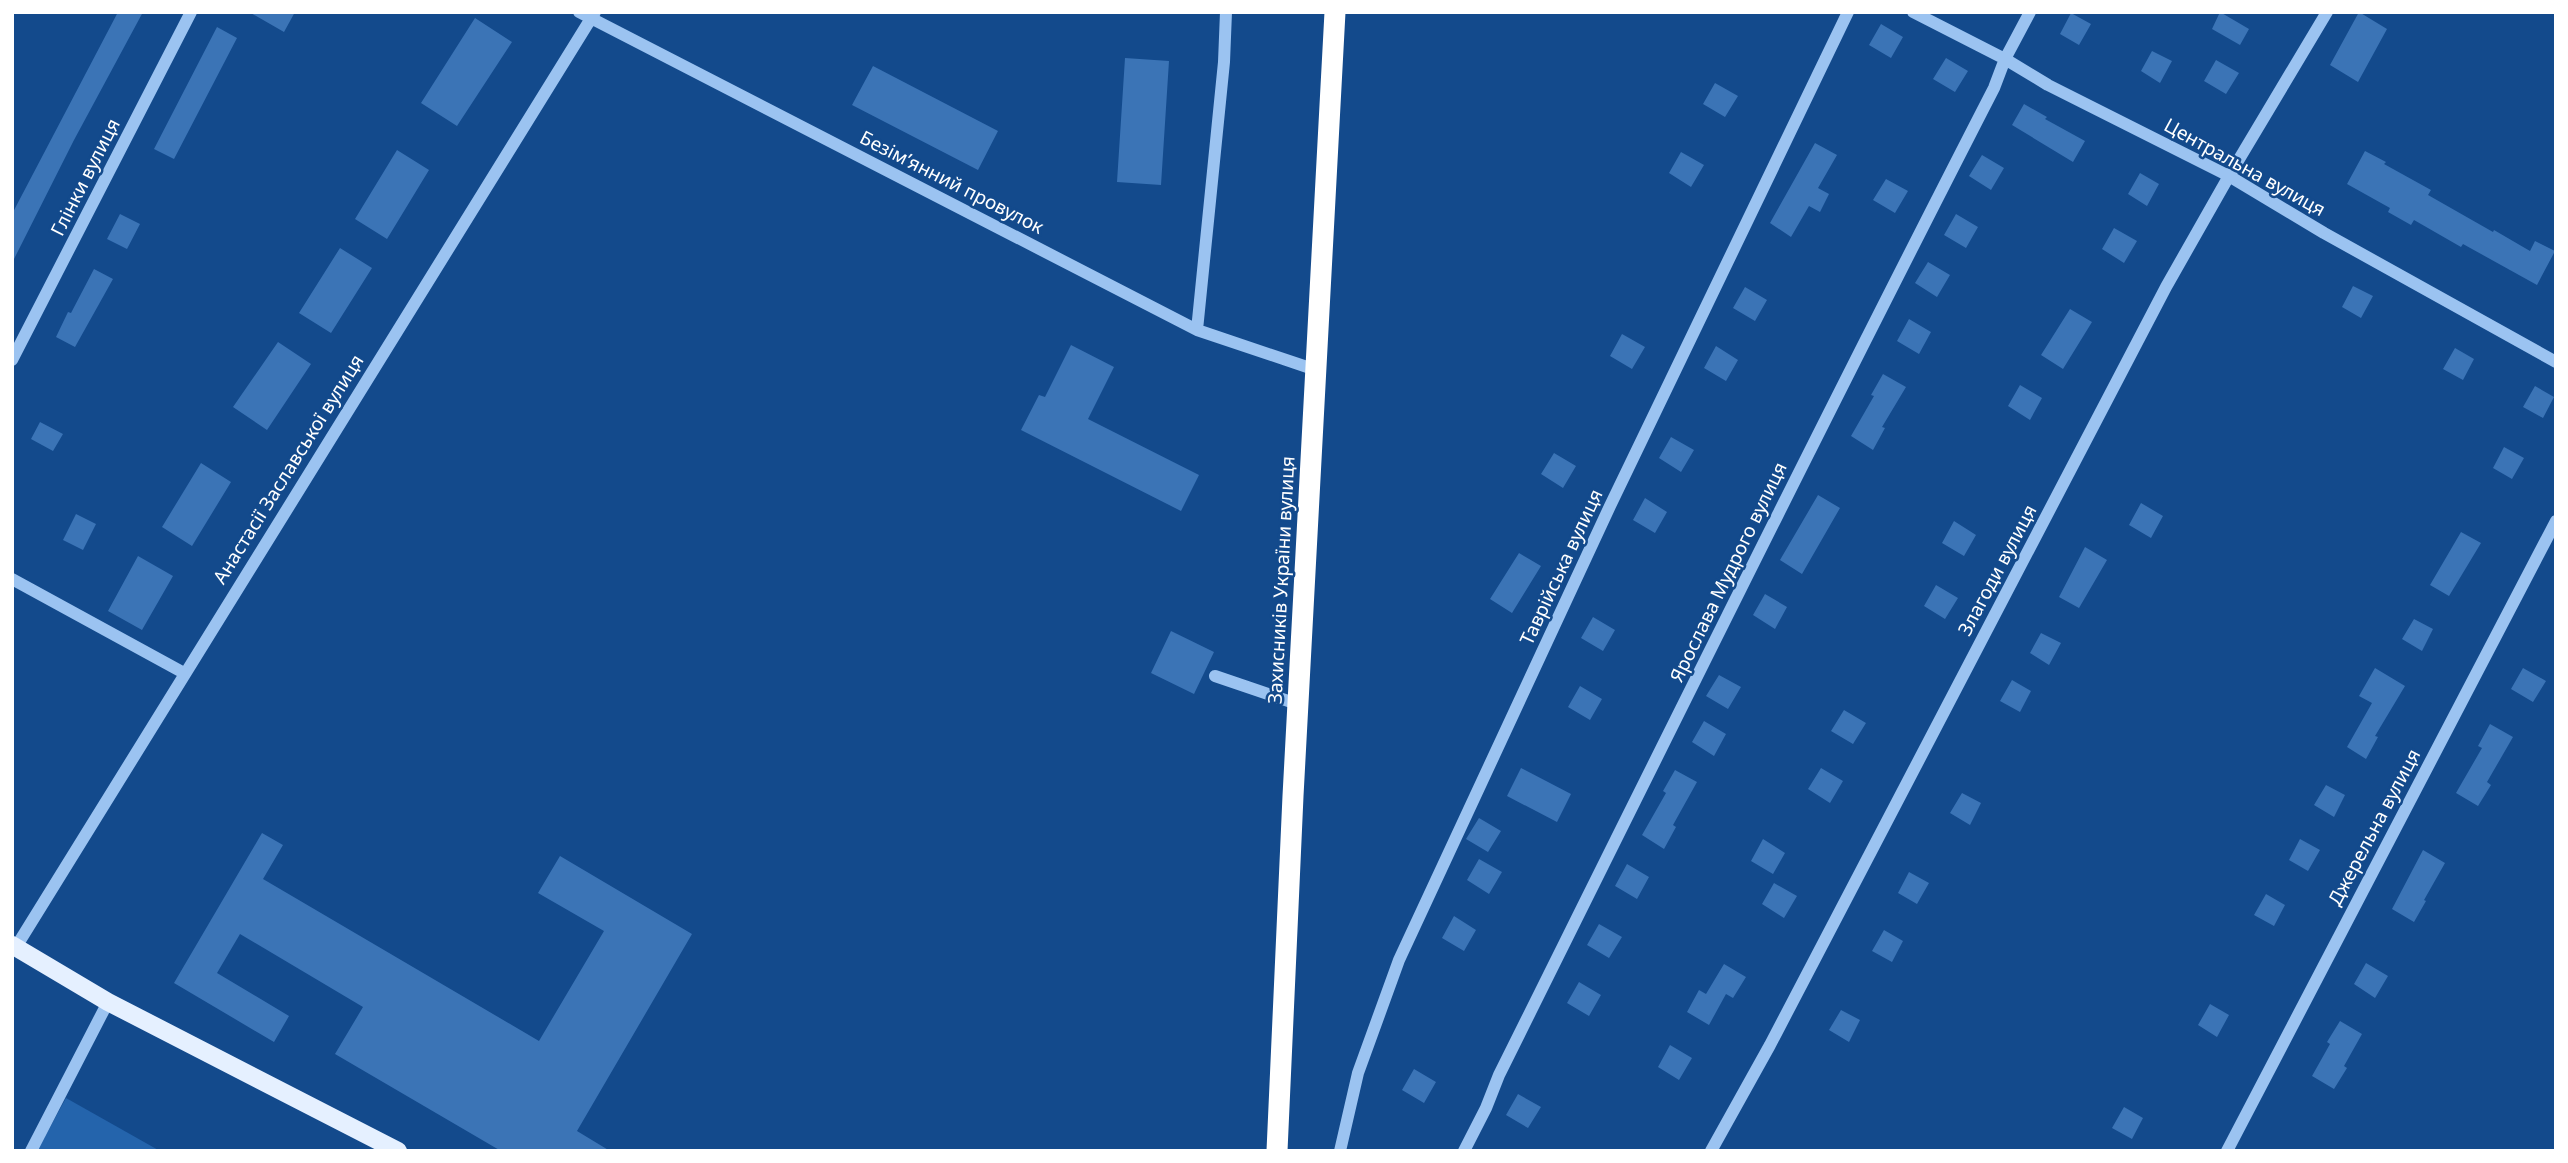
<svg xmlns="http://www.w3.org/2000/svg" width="2568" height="1163" font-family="'Noto Sans',sans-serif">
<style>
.green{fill:#2464ac}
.building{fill:#3b74b6}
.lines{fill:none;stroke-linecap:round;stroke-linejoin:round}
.minor{stroke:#9bc3f1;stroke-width:12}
.major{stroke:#e5f0ff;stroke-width:18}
.highway{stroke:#fff;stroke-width:21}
.labels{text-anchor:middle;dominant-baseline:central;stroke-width:5;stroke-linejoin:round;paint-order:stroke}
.street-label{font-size:19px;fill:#fff;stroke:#134a8c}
</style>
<rect width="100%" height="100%" fill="#134a8c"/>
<path class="green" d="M 66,1098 L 160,1151 L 37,1151 Z"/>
<path class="building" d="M 118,12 L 143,12 L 74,140 L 12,263 L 12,214 Z
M 249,12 L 295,12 L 284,32 Z
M 2220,12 L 2249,29 L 2240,45 L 2212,29 Z
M 2359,12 L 2387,29 L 2358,82 L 2330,65 Z
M 2071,13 L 2091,24 L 2079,45 L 2060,34 Z
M 475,18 L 512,42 L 457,126 L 421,103 Z
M 1881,24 L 1903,37 L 1891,58 L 1869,45 Z
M 217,27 L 237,38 L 174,159 L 154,149 Z
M 2152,51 L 2172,61 L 2160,83 L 2141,71 Z
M 1125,58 L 1169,61 L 1161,185 L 1117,182 Z
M 1946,58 L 1968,71 L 1955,92 L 1933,79 Z
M 2216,60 L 2239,73 L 2226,94 L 2204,81 Z
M 873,66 L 998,131 L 978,170 L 852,105 Z
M 1715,83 L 1738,96 L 1725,117 L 1703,104 Z
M 2024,104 L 2047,117 L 2045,119 L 2085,141 L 2073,162 L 2012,125 Z
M 1815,143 L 1837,155 L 1818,188 L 1829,194 L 1820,212 L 1809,206 L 1791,237 L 1770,223 Z
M 397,150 L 429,170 L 387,239 L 355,219 Z
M 2365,151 L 2386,162 L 2384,164 L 2431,190 L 2428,195 L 2493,232 L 2494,230 L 2530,251 L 2535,241 L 2555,251 L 2537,285 L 2463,244 L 2461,247 L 2414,220 L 2411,225 L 2388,212 L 2390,208 L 2347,184 Z
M 1681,152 L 1704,165 L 1691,187 L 1669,173 Z
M 1982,155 L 2004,168 L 1991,190 L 1969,176 Z
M 2140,173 L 2159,184 L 2147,206 L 2128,194 Z
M 1886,179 L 1908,191 L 1895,213 L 1873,200 Z
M 120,214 L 140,224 L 127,249 L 107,239 Z
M 1956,214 L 1978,227 L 1966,248 L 1944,235 Z
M 2114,228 L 2137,241 L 2124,263 L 2102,249 Z
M 340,248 L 372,268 L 331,333 L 299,313 Z
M 1928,262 L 1950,275 L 1937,297 L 1915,283 Z
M 94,269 L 113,279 L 75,347 L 56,337 L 68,312 L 71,313 Z
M 2353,286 L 2373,296 L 2361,318 L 2342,307 Z
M 1745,287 L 1767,300 L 1755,321 L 1733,308 Z
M 2070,309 L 2092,322 L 2063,369 L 2041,355 Z
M 1909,319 L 1931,332 L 1919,354 L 1897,341 Z
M 1622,334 L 1645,347 L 1632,369 L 1610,356 Z
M 278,342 L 311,364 L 267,430 L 233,407 Z
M 1071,345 L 1114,367 L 1088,419 L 1199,475 L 1181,511 L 1021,430 L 1039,395 L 1045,397 Z
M 1716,346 L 1738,360 L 1726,381 L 1704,368 Z
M 2455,348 L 2474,359 L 2463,380 L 2443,369 Z
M 1883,374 L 1906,387 L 1882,427 L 1885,428 L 1873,450 L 1851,436 L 1874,396 L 1871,395 Z
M 2020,385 L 2042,398 L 2030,420 L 2008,406 Z
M 2535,386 L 2554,397 L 2543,418 L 2523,407 Z
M 40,422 L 63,434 L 53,451 L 31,439 Z
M 1671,437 L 1694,450 L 1681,472 L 1659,458 Z
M 2504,447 L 2524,458 L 2512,479 L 2493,468 Z
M 1554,453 L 1576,466 L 1563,488 L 1541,474 Z
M 201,463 L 231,482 L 192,546 L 162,527 Z
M 1818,495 L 1840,508 L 1802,574 L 1780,560 Z
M 1645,498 L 1667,512 L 1655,533 L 1633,520 Z
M 2141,503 L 2163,516 L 2151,538 L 2129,525 Z
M 76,514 L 96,524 L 83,550 L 63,540 Z
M 1954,521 L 1976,535 L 1964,556 L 1942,543 Z
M 2461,532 L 2481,543 L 2449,596 L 2430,585 Z
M 2085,547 L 2107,560 L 2079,608 L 2059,597 Z
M 1519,553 L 1541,566 L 1512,613 L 1490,599 Z
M 138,556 L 173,576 L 142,630 L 108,611 Z
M 1936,585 L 1958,598 L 1945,619 L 1924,606 Z
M 1765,594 L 1787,607 L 1775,629 L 1753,615 Z
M 1593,617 L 1615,630 L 1603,651 L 1581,638 Z
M 2414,619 L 2433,629 L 2422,651 L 2402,639 Z
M 1171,631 L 1214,652 L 1194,694 L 1151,673 Z
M 2041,633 L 2061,643 L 2049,665 L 2030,653 Z
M 2375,668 L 2405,686 L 2375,736 L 2378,737 L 2366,759 L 2347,747 L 2372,703 L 2359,696 Z
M 2523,668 L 2546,681 L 2533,702 L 2511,689 Z
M 1719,675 L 1741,687 L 1728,709 L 1706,696 Z
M 2012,680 L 2031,691 L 2020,712 L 2000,701 Z
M 1580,686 L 1602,699 L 1590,720 L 1568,707 Z
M 1844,710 L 1866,723 L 1853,744 L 1831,731 Z
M 1704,721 L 1726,734 L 1714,756 L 1692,742 Z
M 2490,724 L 2513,737 L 2487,782 L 2491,785 L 2478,806 L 2456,793 L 2482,748 L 2478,746 Z
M 1521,768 L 1571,794 L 1557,822 L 1507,796 Z
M 1821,768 L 1843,781 L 1830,803 L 1808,789 Z
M 1675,770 L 1697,782 L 1673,825 L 1676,827 L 1664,849 L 1642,835 L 1666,793 L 1663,791 Z
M 2326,785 L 2345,795 L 2334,817 L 2314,805 Z
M 1962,793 L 1981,803 L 1970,825 L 1950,813 Z
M 1479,818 L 1501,831 L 1488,852 L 1466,839 Z
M 262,833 L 283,845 L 263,879 L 539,1041 L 604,931 L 538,893 L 560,856 L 692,934 L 577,1131 L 610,1151 L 501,1151 L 335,1054 L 363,1007 L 240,934 L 217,973 L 289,1016 L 274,1042 L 174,983 Z
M 1763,839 L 1785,853 L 1773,874 L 1751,861 Z
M 2300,839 L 2320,850 L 2308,871 L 2289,860 Z
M 2423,850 L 2445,863 L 2424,900 L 2426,901 L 2414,922 L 2392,909 Z
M 1479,859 L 1502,872 L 1489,894 L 1467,880 Z
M 1627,864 L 1649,877 L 1637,899 L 1615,886 Z
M 1909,872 L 1929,883 L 1917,904 L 1898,893 Z
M 1774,883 L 1797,896 L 1784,918 L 1762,904 Z
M 2266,894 L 2285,905 L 2274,926 L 2254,915 Z
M 1454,916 L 1476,930 L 1464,951 L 1442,938 Z
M 1599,924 L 1622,937 L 1609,958 L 1587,945 Z
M 1884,930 L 1903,941 L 1892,962 L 1872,951 Z
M 2366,963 L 2388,976 L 2375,998 L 2354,984 Z
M 1724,964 L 1746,977 L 1733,998 L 1726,994 L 1709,1025 L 1687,1012 L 1699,990 L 1706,994 Z
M 1579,982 L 1601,995 L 1589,1016 L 1567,1003 Z
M 2210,1004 L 2229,1015 L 2217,1037 L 2198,1025 Z
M 1841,1010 L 1860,1020 L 1849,1042 L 1829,1030 Z
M 2340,1021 L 2362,1034 L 2344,1066 L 2347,1068 L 2334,1089 L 2312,1076 L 2330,1044 L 2327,1042 Z
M 1670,1045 L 1692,1058 L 1679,1080 L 1658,1067 Z
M 1414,1069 L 1436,1082 L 1424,1103 L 1402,1090 Z
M 1518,1094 L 1541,1107 L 1528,1128 L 1506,1115 Z
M 2124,1107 L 2143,1118 L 2132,1139 L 2112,1128 Z"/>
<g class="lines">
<path class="minor" d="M 579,12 L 1197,330 L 1316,370
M 1913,12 L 2005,59 L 2048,85 L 2229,176 L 2324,233 L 2556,362
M 1197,330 L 1224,62 L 1226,12
M 12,360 L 191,12
M 12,579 L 184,673
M 1215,676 L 1297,704
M 16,947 L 595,12
M 31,1151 L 108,1002
M 1340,1151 L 1358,1073 L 1399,960 L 1610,506 L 1848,12
M 1464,1151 L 1486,1108 L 1499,1075 C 1663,745 1826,415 1994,88 L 2005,59 L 2030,12
M 1711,1151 L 1770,1045 L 2166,287 L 2229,176 L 2327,12
M 2227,1151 L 2556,521"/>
<path class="major" d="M 12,945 L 108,1002 L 398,1151"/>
<path class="highway" d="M 1277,1151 L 1293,796 L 1335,12"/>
</g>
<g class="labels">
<g class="street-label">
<text transform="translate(2245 167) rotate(29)">Центральна вулиця</text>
<text transform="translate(85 177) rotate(-63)">Глінки вулиця</text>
<text transform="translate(952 182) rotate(27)">Безімʼянний провулок</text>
<text transform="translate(288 469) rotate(-58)">Анастасії Заславської вулиця</text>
<text transform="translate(1561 567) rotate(-65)">Таврійська вулиця</text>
<text transform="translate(1997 570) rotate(-62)">Злагоди вулиця</text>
<text transform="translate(1728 572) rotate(-64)">Ярослава Мудрого вулиця</text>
<text transform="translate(1281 580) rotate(-87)">Захисників України вулиця</text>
<text transform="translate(2374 827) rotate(-62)">Джерельна вулиця</text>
</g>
</g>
<rect width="2568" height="1163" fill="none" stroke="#ffffff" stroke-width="28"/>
</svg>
